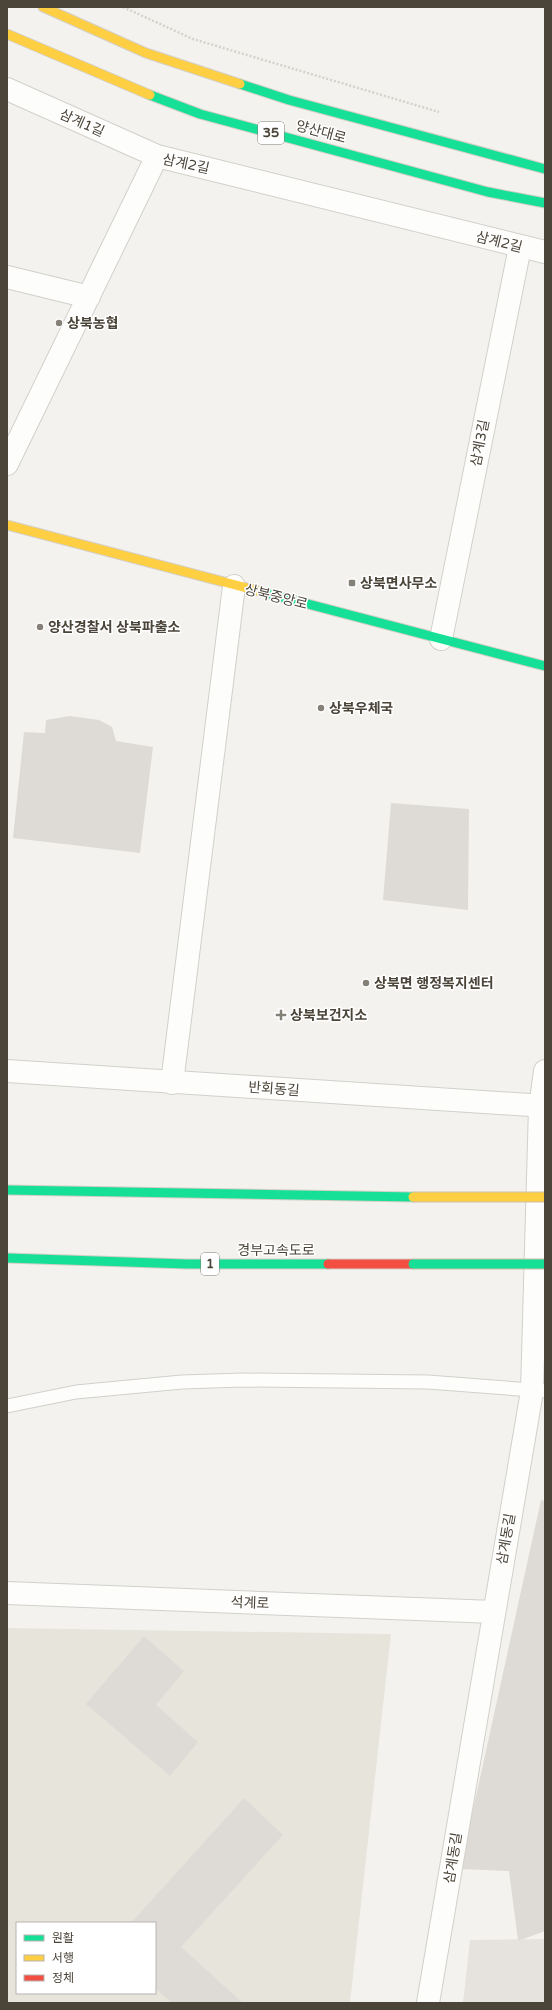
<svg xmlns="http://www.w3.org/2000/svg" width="552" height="2010" font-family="'Varela Round','Noto Sans KR',sans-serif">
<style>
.residential{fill:#e7e4dc;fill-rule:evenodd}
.industrial{fill:#e6e2de}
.building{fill:#dedbd6}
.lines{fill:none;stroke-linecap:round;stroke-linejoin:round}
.lane-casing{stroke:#d2d0cb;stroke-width:15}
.street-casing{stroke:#d2d0cb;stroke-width:24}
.fast-casing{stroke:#d3cfc5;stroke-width:11}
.slow-casing{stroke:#d3cfc5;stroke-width:11}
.jam-casing{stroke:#d3cfc5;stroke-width:11}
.path{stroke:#d3d2cc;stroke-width:2.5;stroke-dasharray:2 2;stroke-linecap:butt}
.lane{stroke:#fdfdfc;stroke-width:13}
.street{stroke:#fdfdfc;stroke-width:22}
.fast{stroke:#16e098;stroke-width:9}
.slow{stroke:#ffcf43;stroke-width:9}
.jam{stroke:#f24e42;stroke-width:9}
.fast-bridge-casing{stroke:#ccbfa9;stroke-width:11;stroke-linecap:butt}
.slow-bridge-casing{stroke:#ccbfa9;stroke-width:11;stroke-linecap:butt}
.fast-bridge{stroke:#16e098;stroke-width:9}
.slow-bridge{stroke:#ffcf43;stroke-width:9}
.poi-dot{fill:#868178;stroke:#fff;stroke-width:1.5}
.labels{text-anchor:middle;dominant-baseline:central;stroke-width:3;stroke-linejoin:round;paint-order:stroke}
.shield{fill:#fff;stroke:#817c74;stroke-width:1}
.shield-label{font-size:13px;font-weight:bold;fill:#4b4439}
.street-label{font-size:14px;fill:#4b4439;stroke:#fff}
.poi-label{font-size:14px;font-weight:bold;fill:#4b4439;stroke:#fff;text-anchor:start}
</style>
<rect width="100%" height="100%" fill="#f4f2ee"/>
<path class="residential" d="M 7,1628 L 391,1634 L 350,2003 L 7,2003 ZM 17,1923 L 155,1923 L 155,1993 L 17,1993 Z"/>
<path class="industrial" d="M 545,1939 L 545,2003 L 463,2003 L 470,1940 Z"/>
<path class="building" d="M 70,716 L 99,720 L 112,727 L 116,741 L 153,747 L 140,853 L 13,838 L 24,732 L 45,733 L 46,720 Z
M 391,803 L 469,809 L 468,910 L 383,900 Z
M 541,1500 L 545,1501 L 545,1931 L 518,1941 L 509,1871 L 460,1869 Z
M 144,1636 L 184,1671 L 156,1705 L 198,1742 L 170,1776 L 86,1704 Z
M 244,1798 L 283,1835 L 181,1947 L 243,2003 L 172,2003 L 155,1988 L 155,1923 L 131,1923 Z"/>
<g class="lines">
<defs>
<path id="lane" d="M 7,1406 L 76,1392 L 182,1382 L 243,1380 L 428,1382 L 545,1391"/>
<path id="street" d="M 7,89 L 157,156
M 7,277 L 89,297
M 7,464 L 157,156 L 545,252
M 441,639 L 520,247
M 7,1071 L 545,1106
M 172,1083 L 234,586
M 7,1593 L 494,1612
M 428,2003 L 532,1391 L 540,1107 L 545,1071"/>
<path id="fast" d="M 240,84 L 289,100 L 545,169
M 150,95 L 200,114 L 488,192 L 545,203
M 262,592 L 545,666
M 7,1190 L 413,1197
M 7,1258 L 187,1264 L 328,1264"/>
<path id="slow" d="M 43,7 L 146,53 L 240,84
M 7,34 L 150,95
M 7,525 L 262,592"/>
<path id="jam" d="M 328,1264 L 413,1264"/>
</defs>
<use href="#lane" class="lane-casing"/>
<use href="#street" class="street-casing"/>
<use href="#fast" class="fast-casing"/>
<use href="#slow" class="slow-casing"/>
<use href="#jam" class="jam-casing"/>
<path class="path" d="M 123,7 L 193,39 L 439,112"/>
<use href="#lane" class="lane"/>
<use href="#street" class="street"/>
<use href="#fast" class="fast"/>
<use href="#slow" class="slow"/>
<use href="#jam" class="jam"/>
<defs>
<path id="fast-bridge" d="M 413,1264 L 545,1264"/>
<path id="slow-bridge" d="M 413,1197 L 545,1197"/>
</defs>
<use href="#fast-bridge" class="fast-bridge-casing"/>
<use href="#slow-bridge" class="slow-bridge-casing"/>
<use href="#fast-bridge" class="fast-bridge"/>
<use href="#slow-bridge" class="slow-bridge"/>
</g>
<g class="poi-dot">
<circle cx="59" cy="323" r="4"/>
<rect x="348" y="579" width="8" height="8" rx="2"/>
<circle cx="40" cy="627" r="4"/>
<circle cx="321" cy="708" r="4"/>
<circle cx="366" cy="983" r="4"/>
<path d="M279 1009h4v4h4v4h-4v4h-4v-4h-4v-4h4z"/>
</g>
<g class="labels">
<g class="shield">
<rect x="258" y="122" width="26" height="22" rx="3"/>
<rect x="201" y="1253" width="18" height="22" rx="3"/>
</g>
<g class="shield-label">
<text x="271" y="133">35</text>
<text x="210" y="1264">1</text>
</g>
<g class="street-label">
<text transform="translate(82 123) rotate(24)">삼계1길</text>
<text transform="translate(321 132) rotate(15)">양산대로</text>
<text transform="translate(186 164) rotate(12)">삼계2길</text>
<text transform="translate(499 242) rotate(14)">삼계2길</text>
<text transform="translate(480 443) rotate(-79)">삼계3길</text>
<text transform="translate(276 597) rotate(14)">상북중앙로</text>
<text transform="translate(274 1089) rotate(4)">반회동길</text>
<text x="276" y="1250">경부고속도로</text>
<text transform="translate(506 1539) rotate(-80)">삼계동길</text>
<text transform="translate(250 1603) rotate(2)">석계로</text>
<text transform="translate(453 1858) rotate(-81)">삼계동길</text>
</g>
<g class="poi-label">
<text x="67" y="323">상북농협</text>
<text x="360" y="583">상북면사무소</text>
<text x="48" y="627">양산경찰서 상북파출소</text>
<text x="329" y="708">상북우체국</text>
<text x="374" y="983">상북면 행정복지센터</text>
<text x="290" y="1015">상북보건지소</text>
</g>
</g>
<rect width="552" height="2010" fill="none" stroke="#4b4439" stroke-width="16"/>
<rect x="16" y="1922" width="140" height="72" fill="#ffffff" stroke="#b7b4b0"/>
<rect x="24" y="1935" width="20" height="6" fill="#16e098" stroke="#b7b4b0"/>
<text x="52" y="1942" font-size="12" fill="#4b4439">원활</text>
<rect x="24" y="1955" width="20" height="6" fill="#ffcf43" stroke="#b7b4b0"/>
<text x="52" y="1962" font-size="12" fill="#4b4439">서행</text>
<rect x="24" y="1975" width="20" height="6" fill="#f24e42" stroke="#b7b4b0"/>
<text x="52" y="1982" font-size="12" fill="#4b4439">정체</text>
</svg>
